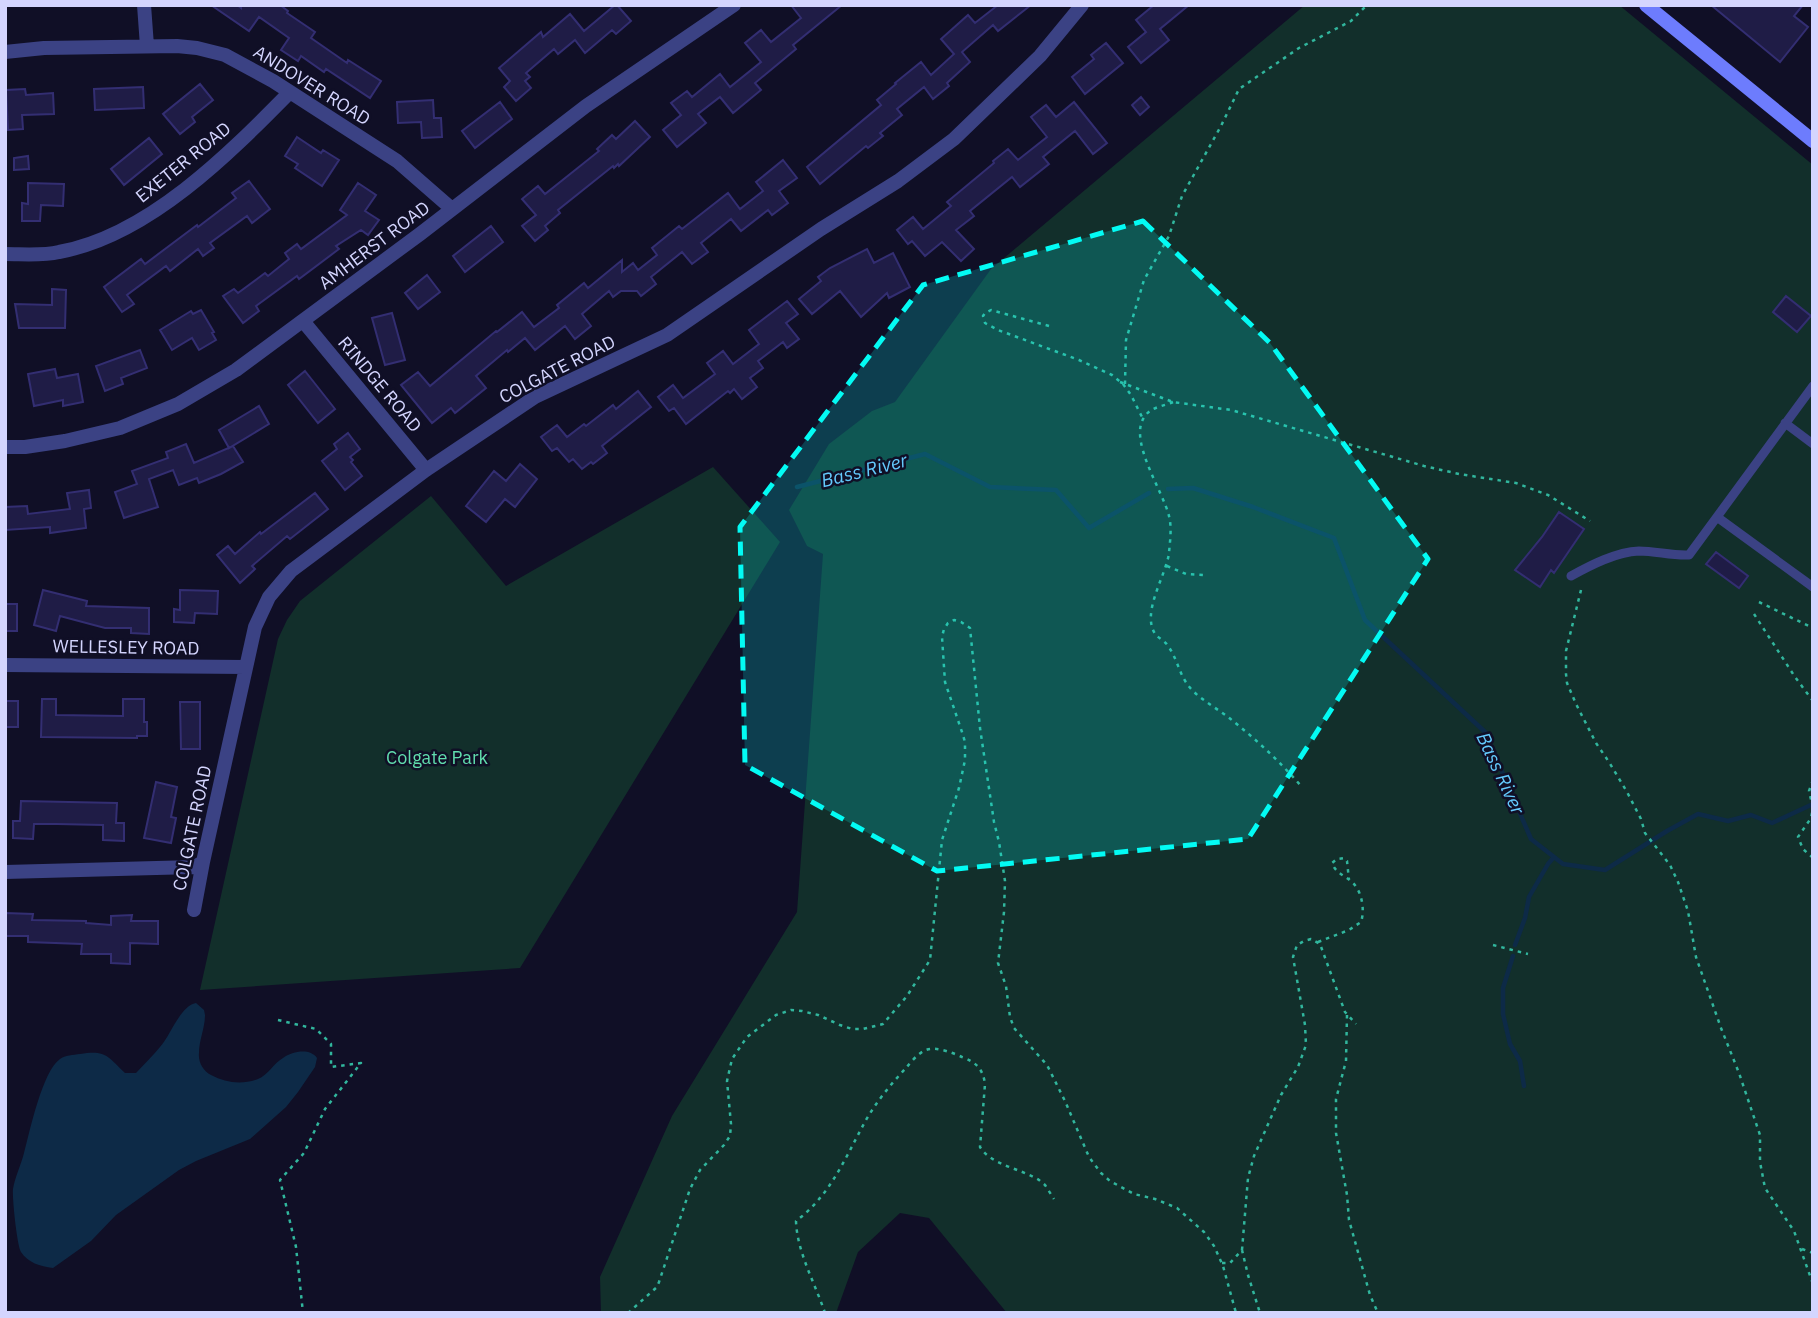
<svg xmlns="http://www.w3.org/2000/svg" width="1818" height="1318" font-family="'IBM Plex Sans',sans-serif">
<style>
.green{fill:#122f2b}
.water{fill:#0d2a47}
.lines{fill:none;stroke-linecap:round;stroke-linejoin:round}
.stream{stroke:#0d2a47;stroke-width:4.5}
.building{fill:#1f1c46;stroke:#332e72;stroke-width:2}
.path{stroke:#31b69d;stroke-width:2.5;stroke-dasharray:3.5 5;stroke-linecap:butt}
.lane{stroke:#3b4284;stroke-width:9}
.street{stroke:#3b4284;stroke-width:14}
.secondary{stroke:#6d7cfd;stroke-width:14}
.marked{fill:#03fbf4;fill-opacity:0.2;stroke:#03fbf4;stroke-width:5;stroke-dasharray:14 9;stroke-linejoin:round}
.labels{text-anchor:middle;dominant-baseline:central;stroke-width:5;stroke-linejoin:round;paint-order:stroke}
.street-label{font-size:18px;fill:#d4d5fe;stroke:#100f26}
.park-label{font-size:18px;fill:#61deae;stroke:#100f26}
.water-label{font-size:19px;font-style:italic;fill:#64cafd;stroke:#100f26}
</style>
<rect width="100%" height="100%" fill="#100f26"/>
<path class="green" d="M 1305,5 L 1619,5 L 1813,165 L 1813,1313 L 1007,1313 L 929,1218 L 900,1213 L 858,1252 L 836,1313 L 601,1313 L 600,1277 L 672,1116 L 797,912 L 823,554 L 807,546 L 789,510 L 829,444 L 872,411 L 895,402 L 991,269 Z
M 713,467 L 780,542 L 520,968 L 200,990 L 278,639 L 287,620 L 300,601 L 431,496 L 506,586 Z"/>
<path class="water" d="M 196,1003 L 204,1010 L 205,1015 C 205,1028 199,1040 199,1053 C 198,1062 203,1071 211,1075 C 226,1083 242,1085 258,1079 C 268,1075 274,1063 283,1058 C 293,1051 310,1048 317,1058 L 315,1067 L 298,1092 L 286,1107 L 250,1139 L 196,1161 L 179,1170 L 116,1215 L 91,1241 L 53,1268 C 40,1266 28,1263 21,1252 C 17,1246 12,1197 13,1189 C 15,1177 21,1165 24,1153 C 30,1131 42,1072 60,1059 C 65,1055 73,1055 80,1054 C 106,1050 107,1056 125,1073 L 136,1073 C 144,1064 153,1056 160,1047 C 171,1035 180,1006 196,1003 Z"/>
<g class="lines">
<path class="stream" d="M 797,487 L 925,454 L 990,487 L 1056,490 L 1089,528 L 1149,493
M 1168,489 L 1193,488 L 1253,507 L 1334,538 L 1365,620 L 1485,732 L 1531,839 L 1563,864 L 1605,870 L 1667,831 L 1698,814 L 1728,821 L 1751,815 L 1772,823 L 1813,804
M 1515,945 L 1525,918 L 1529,897 L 1548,864 L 1554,857
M 1513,956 L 1503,988 L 1503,1014 L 1510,1044 L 1520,1061 L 1524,1086"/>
</g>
<path class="building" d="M 211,5 L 237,5 L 241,8 L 241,5 L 280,5 L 288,11 L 287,13 L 315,32 L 311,38 L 347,63 L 348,60 L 381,81 L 370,98 L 326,69 L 324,72 L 301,56 L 298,61 L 281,50 L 289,38 L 259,17 L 249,31 Z
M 615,5 L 617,5 L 631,21 L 616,34 L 612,30 L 585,53 L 575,40 L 558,54 L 554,49 L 526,73 L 530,77 L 525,81 L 531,88 L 516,101 L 504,87 L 510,81 L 499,68 L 541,32 L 543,37 L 570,14 L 584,31 Z
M 791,5 L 842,5 L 793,45 L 796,49 L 755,83 L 761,90 L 733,113 L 720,97 L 698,114 L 706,123 L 677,147 L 663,130 L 681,115 L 671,103 L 687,91 L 692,97 L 720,74 L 730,87 L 761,62 L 745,43 L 761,30 L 771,42 L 801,18 Z
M 998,5 L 1031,5 L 998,31 L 993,25 L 962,52 L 970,62 L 947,83 L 949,86 L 933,99 L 924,87 L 897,109 L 902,115 L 880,133 L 883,136 L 868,148 L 866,146 L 820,184 L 807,167 L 881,105 L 877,100 L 896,84 L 895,83 L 921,62 L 931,75 L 954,54 L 941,39 L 968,15 L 975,23 Z
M 1154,5 L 1189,5 L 1160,29 L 1169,40 L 1141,63 L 1128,47 L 1146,32 L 1136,20 Z
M 1711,5 L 1803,5 L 1794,16 L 1808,27 L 1780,62 Z
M 1106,43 L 1123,63 L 1085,94 L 1072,77 L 1094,59 L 1091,55 Z
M 200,84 L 213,100 L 192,117 L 195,122 L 180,134 L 163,114 Z
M 143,87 L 144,108 L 95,110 L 94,89 Z
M 25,89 L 26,95 L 53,93 L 54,114 L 22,115 L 23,129 L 8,130 L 6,90 Z
M 1141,97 L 1149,107 L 1140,115 L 1132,105 Z
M 433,100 L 434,118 L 441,118 L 442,137 L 422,138 L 421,122 L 398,123 L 397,102 Z
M 500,102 L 512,119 L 475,148 L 462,131 Z
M 1074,102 L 1107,143 L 1093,154 L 1075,131 L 1043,157 L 1049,164 L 1020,187 L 1012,177 L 970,211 L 974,216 L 956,230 L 974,249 L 961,261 L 942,242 L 925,256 L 912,241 L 908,244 L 897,230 L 913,217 L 923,229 L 951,206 L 947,202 L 994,163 L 993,161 L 1008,149 L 1018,160 L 1047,137 L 1031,117 L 1046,105 L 1056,117 Z
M 635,121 L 650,137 L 619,166 L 618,164 L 614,168 L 613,166 L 558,210 L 560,213 L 545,226 L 548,230 L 535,241 L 522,226 L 536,215 L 522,199 L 538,186 L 545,194 L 599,151 L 597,149 L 612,135 L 616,139 Z
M 297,137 L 321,153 L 323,150 L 339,160 L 322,186 L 295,168 L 298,164 L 285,156 Z
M 149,138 L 162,154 L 124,185 L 111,169 Z
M 28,156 L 29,169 L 14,170 L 14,158 Z
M 783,160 L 797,178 L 779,191 L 788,203 L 772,215 L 768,210 L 741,231 L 731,219 L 701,243 L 708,252 L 692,264 L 682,252 L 651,277 L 656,284 L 641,296 L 637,291 L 621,291 L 613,297 L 609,291 L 582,314 L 591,326 L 575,339 L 565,326 L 535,350 L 525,338 L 508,352 L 507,350 L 476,376 L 486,388 L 455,413 L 451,408 L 432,423 L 401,385 L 418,372 L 430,386 L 496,331 L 497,332 L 522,312 L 534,327 L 559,308 L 557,305 L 584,283 L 588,288 L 622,260 L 622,272 L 633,263 L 638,270 L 657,255 L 652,248 L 679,226 L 682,229 L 728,193 L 740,209 L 763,191 L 756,182 Z
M 249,181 L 270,209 L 252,223 L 247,216 L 210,243 L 214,248 L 203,256 L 198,249 L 170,271 L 166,266 L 127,295 L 134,304 L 122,312 L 104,287 L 141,259 L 145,264 L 197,225 L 198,227 L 236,198 L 232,193 Z
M 28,183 L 64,184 L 63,206 L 41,205 L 40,221 L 22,221 L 22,203 L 28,204 Z
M 358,183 L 376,195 L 365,211 L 379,220 L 368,235 L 361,230 L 336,246 L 339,249 L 299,279 L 297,276 L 256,306 L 259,311 L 243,323 L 223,296 L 234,289 L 238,293 L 265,273 L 268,276 L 289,259 L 285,253 L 297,244 L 301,249 L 347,215 L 340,210 Z
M 491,226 L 503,242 L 465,272 L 453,256 Z
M 867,249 L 874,263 L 893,253 L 910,287 L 889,298 L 887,293 L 861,317 L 840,291 L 812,314 L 799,299 L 821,281 L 818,277 L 830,268 Z
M 427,275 L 440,292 L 418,309 L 405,293 Z
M 52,289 L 66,290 L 65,328 L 19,328 L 15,304 L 52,305 Z
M 1786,296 L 1811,316 L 1797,332 L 1773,312 Z
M 787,301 L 798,314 L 786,323 L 799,339 L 787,348 L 783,342 L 758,361 L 763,368 L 750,378 L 757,387 L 742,399 L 734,389 L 730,393 L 728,391 L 686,424 L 674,408 L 669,411 L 658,397 L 673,385 L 683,398 L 715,374 L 707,363 L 723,351 L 733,364 L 759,344 L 749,330 Z
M 201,310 L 214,332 L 212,333 L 216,340 L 199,350 L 192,338 L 172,350 L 160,330 L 191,311 L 193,314 Z
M 392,313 L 405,360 L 385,365 L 372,318 Z
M 140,350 L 147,368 L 121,378 L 123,384 L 105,391 L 96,366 Z
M 55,369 L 57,378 L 78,374 L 83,402 L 63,406 L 63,400 L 34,406 L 28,374 Z
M 305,371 L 335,409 L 318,423 L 288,385 Z
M 638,391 L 651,407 L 602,446 L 607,453 L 593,464 L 591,462 L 582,469 L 573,459 L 569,462 L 557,448 L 552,451 L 541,437 L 557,425 L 567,437 L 584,424 L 586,426 L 613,405 L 616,409 Z
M 259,406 L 269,424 L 229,448 L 219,430 Z
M 348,433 L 360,449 L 350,457 L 353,460 L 351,462 L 362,476 L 345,490 L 322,461 L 337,449 L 334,444 Z
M 186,444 L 194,463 L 233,446 L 243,462 L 221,474 L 199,483 L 197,478 L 179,485 L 173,470 L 149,479 L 158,507 L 124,518 L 115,492 L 137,484 L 132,471 L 168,458 L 166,452 Z
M 520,464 L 537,479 L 515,507 L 505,499 L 486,522 L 466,506 L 494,471 L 506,481 Z
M 89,490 L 91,508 L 84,509 L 86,528 L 50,533 L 50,527 L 5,530 L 5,507 L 27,506 L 28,514 L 70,509 L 67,493 Z
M 315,493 L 328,509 L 290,539 L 287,536 L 252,566 L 255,569 L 240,583 L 217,555 L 228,546 L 235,554 L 260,532 L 261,534 Z
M 1559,512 L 1584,529 L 1554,573 L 1551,570 L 1540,587 L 1515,570 L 1542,537 Z
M 1716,552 L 1748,576 L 1739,588 L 1706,564 Z
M 43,590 L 87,601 L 86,606 L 149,608 L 149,634 L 131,633 L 131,628 L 105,628 L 60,616 L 56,631 L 34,625 Z
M 180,590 L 218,591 L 217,614 L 195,613 L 194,623 L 174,622 L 174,609 L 180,610 Z
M 5,604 L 17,604 L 17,631 L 5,631 Z
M 42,699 L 56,699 L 56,715 L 123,716 L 123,699 L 144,699 L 144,722 L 147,722 L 147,736 L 137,736 L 137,738 L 41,737 Z
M 5,701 L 18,701 L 18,727 L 5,727 Z
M 180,702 L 200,702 L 200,749 L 181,749 Z
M 156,782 L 177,787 L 171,817 L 176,818 L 171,843 L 144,838 Z
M 21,801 L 117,803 L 116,823 L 124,823 L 124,841 L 103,840 L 103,825 L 57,824 L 34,824 L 33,839 L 13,838 L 13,821 L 20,821 Z
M 5,913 L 33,914 L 32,920 L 86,921 L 86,923 L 111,925 L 111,916 L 132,915 L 131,921 L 158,921 L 158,944 L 130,943 L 130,964 L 111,963 L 111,954 L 81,954 L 82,944 L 28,942 L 28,936 L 5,936 Z"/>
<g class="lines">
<path class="path" d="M 1049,326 L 991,310 L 985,313 L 983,316 L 985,323 L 998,330 L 1079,360 L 1112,375 L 1123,384 L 1131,395 L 1143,419
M 1120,382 L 1173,402 L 1231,410 L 1424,466 L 1459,474 L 1516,483 L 1548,495 L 1590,521
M 1125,384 L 1126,340 L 1144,280 L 1169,236 L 1182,196 L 1221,126 L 1239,89 L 1299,48 L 1351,21 L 1367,5
M 1173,402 C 1164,406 1151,407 1145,416 C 1127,439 1163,491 1169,516 C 1172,528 1170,541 1169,553 C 1166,576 1140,614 1156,635 C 1160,639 1165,641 1168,646 C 1179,661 1179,678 1194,692 C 1206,703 1221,711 1233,721 C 1258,741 1281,763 1302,787
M 1167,566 L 1186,574 L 1204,575
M 1581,590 L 1566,651 L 1566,674 L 1567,683 L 1576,704 L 1596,743 L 1609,762 L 1627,792 L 1641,819 L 1645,833 L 1670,865 L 1678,882 L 1688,911 L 1696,957 L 1721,1028 L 1739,1073 L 1760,1135 L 1760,1162 L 1765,1188 L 1794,1231 L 1813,1284
M 1759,602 L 1813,628
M 1754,614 L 1795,677 L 1813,701
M 1813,780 L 1809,791 L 1813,808 L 1811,818 L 1798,837 L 1803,849 L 1813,858
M 1318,942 L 1349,930 L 1361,922 C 1365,910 1362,892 1353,883 C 1345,875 1336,874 1332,863 L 1337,859 L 1344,858 L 1347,861 L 1349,880
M 1493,945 L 1528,954
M 1347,1015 L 1346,1061 L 1336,1099 L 1336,1133 L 1347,1195 L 1349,1220 L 1370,1295 L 1378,1313
M 278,1020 L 316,1029 L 331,1044 L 331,1067 L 361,1063 L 325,1109 L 304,1153 L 280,1180 L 296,1247 L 303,1313
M 1802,1249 L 1813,1253
M 1242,1250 L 1248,1178 L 1254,1156 L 1281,1095 L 1298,1067 L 1306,1045 L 1305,1025 L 1293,957 L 1297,945 L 1304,941 L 1311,939 L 1320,944 L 1345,1012 L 1356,1024
M 1222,1263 L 1230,1263 L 1242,1250 L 1248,1275 L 1260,1313
M 628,1313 L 657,1287 L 659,1282 L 690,1189 L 700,1170 L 724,1145 L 730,1136 L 731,1124 L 727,1081 L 732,1059 L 747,1037 L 776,1015 L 791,1010 L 802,1011 L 818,1015 L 840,1025 L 852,1029 L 863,1029 L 883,1024 L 907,996 L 930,960 L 942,840 L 959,788 L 965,760 L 965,742 L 962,732 L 945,682 L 942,637 L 944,629 L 948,623 L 954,620 L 961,622 L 970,628 L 980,728 L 994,822 L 999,842 L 1005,881 L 1004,912 L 998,963 L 1006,986 L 1010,1017 L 1014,1028 L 1047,1065 L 1065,1101 L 1089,1157 L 1101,1173 L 1110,1181 L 1134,1194 L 1155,1199 L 1177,1208 L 1204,1232 L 1214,1246 L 1223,1266 L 1236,1313
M 825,1313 C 815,1283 797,1252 796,1221 C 831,1195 846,1156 866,1120 C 877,1101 891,1084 906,1068 C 911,1062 918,1053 926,1050 C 936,1046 953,1053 962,1057 C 976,1062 983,1069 985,1084 L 980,1147 C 991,1165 1022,1169 1039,1180 L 1045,1185 L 1054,1199"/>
<path class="lane" d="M 1785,423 L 1813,444
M 1717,517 L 1813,587
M 1571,576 C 1591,565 1616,552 1639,551 C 1656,551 1672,556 1689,555 L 1813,386"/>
<path class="street" d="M 144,5 L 147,46
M 5,52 L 44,48 L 177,46 L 197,48 L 225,55 L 273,81 L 397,161 L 452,209
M 5,254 C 23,254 42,256 59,252 C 148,236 229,154 290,92
M 303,321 L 426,470
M 5,447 L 25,447 L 65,441 L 120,428 L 178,404 L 236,370 L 420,234 L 586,106 L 734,5
M 5,665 L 246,667
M 5,872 L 194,867 L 203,862
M 194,910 L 203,862 L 255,627 L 269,597 L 291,571 L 426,470 L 535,397 L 667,335 L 821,229 L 898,181 L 954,139 L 1040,56 L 1082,5"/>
<path class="secondary" d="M 1646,5 L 1813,141"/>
</g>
<path class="marked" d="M 1143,221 L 1270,343 L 1428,559 L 1248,839 L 937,871 L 745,765 L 740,527 L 923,285 Z"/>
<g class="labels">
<g class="street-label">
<text transform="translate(312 85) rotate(32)">ANDOVER ROAD</text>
<text transform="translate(183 162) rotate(-39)">EXETER ROAD</text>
<text transform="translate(374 245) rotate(-37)">AMHERST ROAD</text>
<text transform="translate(557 369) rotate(-27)">COLGATE ROAD</text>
<text transform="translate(380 384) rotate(50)">RINDGE ROAD</text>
<text transform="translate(126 647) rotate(1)">WELLESLEY ROAD</text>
<text transform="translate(192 828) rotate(-78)">COLGATE ROAD</text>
</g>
<g class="park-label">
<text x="437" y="757">Colgate Park</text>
</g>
<g class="water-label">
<text transform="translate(864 470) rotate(-14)">Bass River</text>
<text transform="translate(1501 773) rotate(65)">Bass River</text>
</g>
</g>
<rect width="1818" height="1318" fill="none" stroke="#d4d5fe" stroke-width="14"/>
</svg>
